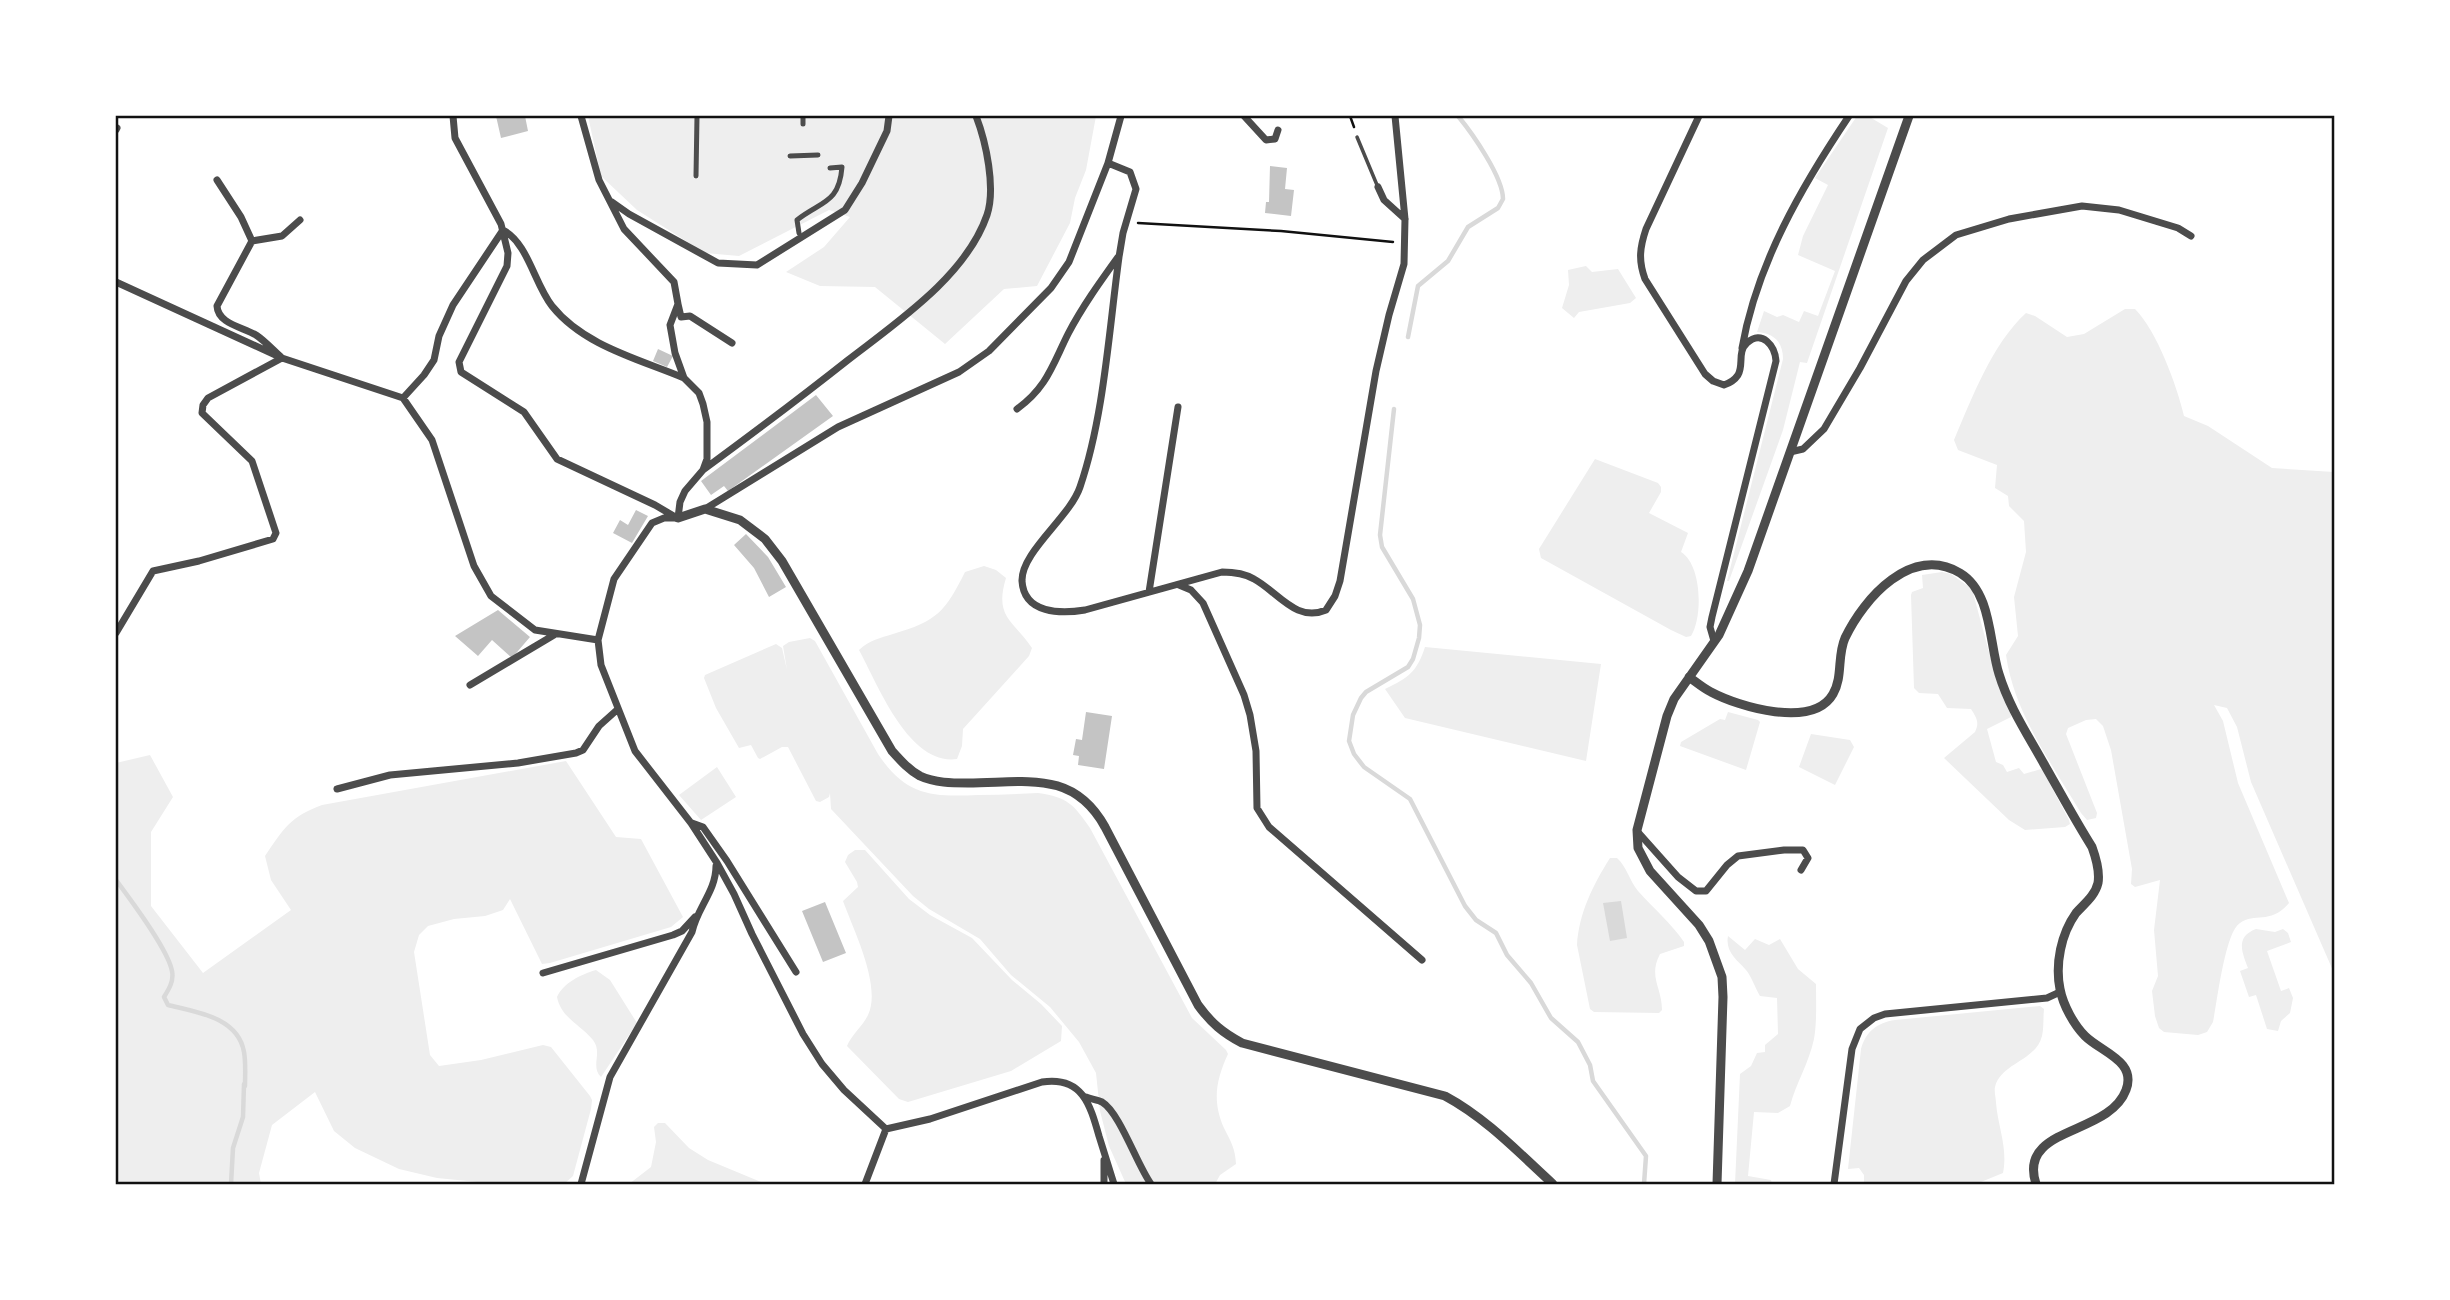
<svg xmlns="http://www.w3.org/2000/svg" width="2450" height="1300" font-family="'PT Sans',sans-serif">
<style>
.green{fill:#eee}
.water{fill:#d9d9d9}
.lines{fill:none;stroke-linecap:round;stroke-linejoin:round}
.stream{stroke:#d9d9d9;stroke-width:4.5}
.building{fill:#c4c4c4}
.path{stroke:#111;stroke-width:2.5}
.service{stroke:#4c4c4c;stroke-width:3.5}
.pedestrian{stroke:#4c4c4c;stroke-width:5}
.minor{stroke:#4c4c4c;stroke-width:7}
.tertiary{stroke:#4c4c4c;stroke-width:9}
.neatline{fill:none;stroke:#111;stroke-width:2.5}
</style>
<rect width="100%" height="100%" fill="#fff"/>
<path class="green" d="M 588,116 L 1096,116 L 1086,170 L 1075,198 L 1070,223 L 1037,286 L 1004,289 L 945,344 L 875,287 L 820,286 L 786,272 L 824,247 L 850,217 L 829,210 L 739,256 L 705,253 L 637,210 L 601,176 Z
M 1857,116 L 1868,116 L 1888,128 L 1807,363 L 1800,362 L 1783,430 L 1729,581 L 1727,581 L 1783,359 C 1783,342 1774,333 1757,332 L 1764,311 L 1777,317 L 1783,315 L 1799,322 L 1804,311 L 1818,316 L 1835,271 L 1798,255 L 1803,236 L 1828,185 L 1815,178 Z
M 1586,266 L 1592,272 L 1618,269 L 1636,298 L 1630,303 L 1579,312 L 1574,318 L 1562,308 L 1569,285 L 1568,270 Z
M 2125,309 L 2135,309 C 2157,331 2177,386 2184,416 L 2208,426 L 2272,468 L 2334,472 L 2334,973 L 2251,782 L 2237,727 L 2227,708 L 2214,705 L 2223,721 L 2238,783 L 2289,903 C 2270,925 2255,912 2240,923 C 2225,932 2217,1002 2213,1022 L 2207,1032 L 2198,1035 L 2164,1032 L 2159,1028 L 2155,1016 L 2152,991 L 2158,976 L 2154,930 L 2160,880 L 2135,887 L 2131,884 L 2132,869 L 2111,750 L 2103,726 L 2096,719 L 2086,720 L 2068,728 L 2066,734 L 2097,813 L 2096,818 L 2087,820 L 2081,813 C 2052,764 2014,713 2006,655 L 2018,636 L 2014,597 L 2026,552 L 2024,521 L 2009,506 L 2008,496 L 1995,488 L 1997,465 L 1958,450 L 1954,440 C 1972,398 1992,344 2026,313 L 2035,316 L 2067,337 L 2084,334 Z
M 1595,459 L 1658,483 L 1661,487 L 1661,492 L 1649,513 L 1688,533 L 1681,552 C 1702,565 1703,617 1691,636 L 1686,637 L 1671,630 L 1541,558 L 1539,549 Z
M 984,566 L 996,570 L 1006,578 C 994,617 1013,620 1032,648 L 1029,656 L 963,729 L 962,746 L 957,759 C 909,766 878,685 859,650 C 870,640 880,638 893,634 C 937,621 945,612 965,572 Z
M 1942,572 L 1951,574 L 1972,589 L 1993,667 L 2011,713 L 2011,717 L 1987,729 L 1996,762 L 2003,765 L 2007,772 L 2019,768 L 2024,774 L 2041,769 L 2043,771 L 2069,820 L 2070,824 L 2065,827 L 2025,830 L 2009,820 L 1944,758 L 1975,732 C 1980,722 1976,717 1971,709 L 1947,708 L 1938,694 L 1919,693 L 1914,688 L 1911,595 L 1912,592 L 1923,588 L 1922,575 Z
M 810,638 L 815,641 L 878,754 C 906,796 931,797 978,795 C 998,795 1018,794 1038,793 C 1068,797 1074,805 1090,828 L 1192,1018 L 1226,1050 L 1228,1054 C 1216,1080 1212,1101 1224,1128 C 1231,1142 1235,1148 1236,1164 L 1220,1175 L 1215,1184 L 1126,1184 L 1109,1146 L 1100,1111 L 1096,1073 L 1079,1042 L 1050,1007 L 1011,975 L 980,939 L 929,909 L 913,896 L 831,809 L 830,793 L 829,797 L 820,802 L 816,801 L 788,747 L 782,747 L 760,759 L 758,758 L 751,745 L 739,748 L 716,708 L 704,678 L 705,675 L 776,644 L 782,648 L 787,670 L 783,646 L 789,642 Z
M 1425,647 L 1601,664 L 1586,761 L 1405,718 L 1385,689 C 1408,678 1417,672 1425,647 Z
M 1728,712 L 1758,720 L 1760,722 L 1746,770 L 1680,746 L 1681,742 L 1720,719 L 1725,720 Z
M 1811,734 L 1850,740 L 1854,747 L 1835,785 L 1799,767 Z
M 150,755 L 173,797 L 151,832 L 151,906 L 203,973 L 291,910 L 271,880 L 265,856 C 284,828 290,817 322,805 L 566,761 L 616,837 L 641,839 L 683,917 L 671,927 L 550,963 L 542,964 L 510,899 L 503,910 L 485,916 L 454,919 L 428,926 L 419,935 L 414,952 L 430,1055 L 439,1066 L 481,1060 L 543,1045 L 551,1047 L 590,1096 L 592,1100 L 591,1109 L 573,1176 L 564,1184 L 498,1184 L 437,1178 L 399,1169 L 355,1148 L 334,1131 L 315,1092 L 272,1125 L 259,1173 L 261,1184 L 116,1184 L 116,763 Z
M 717,767 L 736,797 L 701,820 L 679,795 Z
M 855,850 L 865,850 L 909,899 L 930,915 L 972,938 L 1012,980 L 1041,1004 L 1062,1026 L 1061,1041 L 1011,1071 L 908,1102 L 899,1099 L 847,1046 C 852,1034 863,1026 868,1015 C 882,986 853,929 843,901 L 858,887 L 857,882 L 845,862 L 848,855 Z
M 1610,858 L 1617,858 C 1627,867 1629,880 1638,891 C 1653,908 1671,923 1684,942 L 1684,946 L 1660,954 C 1648,977 1662,987 1662,1010 L 1659,1013 L 1594,1012 L 1590,1009 L 1577,945 C 1579,913 1593,885 1610,858 Z
M 2256,929 L 2275,932 L 2283,929 L 2288,933 L 2291,942 L 2267,951 L 2281,991 L 2289,988 L 2293,998 L 2290,1013 L 2281,1021 L 2278,1031 L 2267,1029 L 2256,995 L 2249,997 L 2240,971 L 2248,968 C 2242,952 2235,937 2256,929 Z
M 1728,936 L 1745,950 L 1755,939 L 1769,945 L 1780,939 L 1798,969 L 1816,984 C 1816,1002 1817,1022 1814,1039 C 1809,1063 1796,1083 1790,1106 L 1778,1113 L 1754,1112 L 1748,1176 L 1771,1180 L 1772,1184 L 1735,1184 L 1740,1074 L 1751,1066 L 1757,1053 L 1765,1052 L 1765,1045 L 1778,1034 L 1777,998 L 1760,996 C 1755,988 1752,977 1746,970 C 1737,960 1725,952 1728,936 Z
M 596,970 L 610,980 L 637,1023 L 601,1077 C 590,1066 603,1053 593,1040 C 581,1025 561,1018 557,997 C 563,983 582,974 596,970 Z
M 2040,1006 L 2044,1009 C 2043,1018 2044,1028 2042,1036 C 2036,1061 2001,1063 1995,1087 C 1994,1091 1996,1099 1996,1103 C 1998,1127 2008,1148 2003,1173 L 1976,1184 L 1864,1184 L 1864,1175 L 1859,1168 L 1848,1169 L 1861,1049 C 1866,1031 1877,1023 1895,1020 Z
M 658,1123 L 665,1123 L 689,1148 L 708,1160 L 766,1184 L 629,1184 L 651,1167 L 656,1142 L 654,1127 Z"/>
<path class="water" d="M 1621,901 L 1627,938 L 1610,941 L 1603,903 Z"/>
<g class="lines">
<path class="stream" d="M 1408,337 L 1418,286 L 1448,261 L 1468,227 L 1498,208 L 1503,199 C 1503,177 1472,133 1458,116
M 1394,409 L 1380,535 L 1382,547 L 1413,599 L 1420,625 L 1419,638 L 1413,659 L 1408,667 L 1366,692 L 1361,698 L 1353,715 L 1349,741 L 1354,754 L 1364,767 L 1410,799 L 1465,906 L 1476,920 L 1496,933 L 1507,955 L 1531,983 L 1551,1018 L 1578,1042 L 1590,1065 L 1593,1081 L 1646,1156 L 1644,1184
M 116,880 C 130,899 168,949 172,971 C 174,981 169,989 164,997 L 168,1005 C 196,1012 238,1017 244,1052 C 246,1063 245,1075 245,1086 L 244,1084 L 243,1117 L 233,1148 L 231,1184"/>
</g>
<path class="building" d="M 496,116 L 525,116 L 528,131 L 501,138 Z
M 1270,166 L 1287,168 L 1285,189 L 1294,190 L 1291,216 L 1265,213 L 1266,202 L 1269,202 Z
M 658,349 L 673,356 L 667,367 L 653,361 Z
M 816,395 L 833,416 L 728,491 L 724,486 L 711,495 L 701,481 Z
M 636,510 L 648,516 L 632,543 L 613,533 L 620,520 L 628,525 Z
M 746,534 L 768,557 L 786,587 L 769,597 L 754,568 L 734,545 Z
M 498,610 L 530,637 L 512,658 L 492,640 L 478,656 L 455,636 Z
M 1086,712 L 1112,716 L 1104,769 L 1078,765 L 1079,756 L 1073,755 L 1076,739 L 1082,740 Z
M 825,902 L 846,953 L 823,962 L 802,911 Z"/>
<g class="lines">
<path class="path" d="M 1350,116 L 1354,127
M 1138,223 L 1281,231 L 1393,242"/>
<path class="service" d="M 1357,137 L 1377,185"/>
<path class="pedestrian" d="M 803,116 L 803,124
M 790,156 L 818,155
M 696,176 L 697,116
M 799,233 L 797,220 C 821,201 839,204 842,167 L 830,168"/>
<path class="minor" d="M 453,116 L 455,138 L 501,224 L 508,253 L 507,266 L 459,362 L 461,372 L 524,412 L 557,459 L 655,505 L 677,518
M 581,116 L 599,180 L 624,229 L 674,282 L 678,304 L 670,325 L 675,353 L 684,378 L 699,393 L 703,404 L 707,422 L 707,459 L 703,470 L 685,491 L 680,502 L 678,518
M 1244,116 L 1266,140 L 1275,139 L 1278,130
M 1699,116 L 1646,229 C 1640,247 1638,260 1645,279 L 1705,374 L 1713,381 L 1724,385 C 1730,383 1734,381 1738,375 C 1744,365 1737,352 1747,343 C 1762,329 1775,346 1776,361 L 1712,617 L 1710,627 L 1714,641
M 116,130 L 117,128
M 1108,163 L 1121,116
M 217,180 L 241,217 L 252,241
M 1378,187 L 1384,200 L 1405,219
M 612,202 L 629,214 L 718,263 L 757,265 L 845,210 L 862,183 L 887,131 L 889,116
M 116,282 L 282,358 L 403,398 L 432,440 L 474,566 L 491,596 L 535,630 L 598,640
M 678,304 L 681,317 L 690,316 L 732,343
M 1742,348 C 1757,263 1802,186 1849,116
M 403,398 L 424,375 L 434,360 L 439,336 L 453,305 L 503,230 C 528,243 534,283 552,306 C 584,346 639,359 684,378
M 1017,409 C 1047,387 1052,366 1068,334 C 1082,307 1100,282 1118,257
M 1790,452 L 1803,449 L 1824,429 L 1860,368 L 1906,281 L 1923,260 L 1956,235 L 2009,219 L 2082,206 L 2119,210 L 2178,228 L 2191,236
M 703,470 C 752,434 800,398 848,360 C 897,322 966,276 987,215 C 996,188 986,142 976,116
M 705,509 L 838,427 L 959,372 L 989,351 L 1051,288 L 1069,262 L 1108,163 L 1130,172 L 1136,189 L 1123,233 L 1119,257 C 1109,330 1104,417 1080,487 C 1070,517 1021,552 1022,581 C 1024,614 1061,614 1085,610 L 1222,572 C 1234,572 1244,573 1254,579 C 1278,592 1296,623 1326,610 L 1335,596 L 1340,581 L 1376,371 L 1389,315 L 1404,264 L 1405,219 L 1395,116
M 678,518 L 664,518 L 652,523 L 614,579 L 598,640 L 601,665 L 635,751 L 691,823 L 717,863 L 734,894 L 752,934 L 803,1034 L 822,1064 L 844,1090 L 886,1129 L 865,1184
M 1179,585 L 1191,590 L 1203,603 L 1244,695 L 1250,715 L 1256,751 L 1257,808 L 1269,827 L 1422,960
M 1149,592 L 1178,407
M 116,633 L 153,571 L 199,561 L 273,539 L 276,533 L 252,461 L 202,413 L 203,405 L 208,398 L 282,358 C 273,350 265,341 256,335 C 243,327 218,324 217,306 L 252,241 L 282,236 L 300,220
M 470,685 L 554,635
M 337,789 L 390,775 L 518,763 L 576,753 L 583,750 L 599,726 L 618,709
M 692,823 L 703,827 L 727,861 L 796,972
M 1637,831 L 1678,877 L 1696,891 L 1706,891 L 1727,865 L 1738,856 L 1784,850 L 1803,850 L 1808,858 L 1801,870
M 543,973 L 673,935 L 682,931 L 695,917
M 1086,1097 C 1091,1099 1098,1100 1102,1102 C 1120,1113 1137,1165 1151,1184
M 886,1129 L 930,1119 L 1042,1082 C 1082,1076 1090,1104 1099,1136 C 1104,1152 1109,1168 1114,1184
M 1104,1160 L 1104,1184
M 581,1184 L 610,1077 L 692,932 C 697,908 716,891 716,866
M 1834,1184 L 1852,1049 L 1860,1029 L 1874,1018 L 1885,1014 L 2047,998 L 2060,992"/>
<path class="tertiary" d="M 678,518 L 705,509 L 740,520 L 765,539 L 782,561 L 892,751 C 901,761 909,770 920,776 C 935,783 952,783 968,783 C 1025,783 1073,769 1105,827 L 1198,1005 C 1211,1023 1223,1033 1242,1043 L 1445,1096 C 1486,1118 1519,1153 1553,1184
M 1689,677 C 1696,682 1703,688 1711,692 C 1739,707 1813,729 1833,694 C 1843,677 1837,656 1845,638 C 1864,598 1912,544 1960,573 C 1992,592 1989,643 1999,674 C 2009,707 2028,735 2044,764 C 2060,792 2075,820 2092,847 C 2096,858 2100,871 2098,883 C 2095,896 2084,904 2076,913 C 2061,934 2055,964 2060,989 C 2063,1005 2074,1025 2085,1036 C 2101,1052 2137,1061 2126,1090 C 2109,1136 2017,1126 2036,1184
M 1717,1184 L 1723,997 L 1722,977 L 1709,941 L 1699,925 L 1650,871 L 1638,848 L 1637,830 L 1667,716 L 1674,699 L 1719,635 L 1748,571 L 1909,116"/>
</g>
<rect width="2450" height="1300" fill="none" stroke="#ffffff" stroke-width="234"/>
<rect x="117" y="117" width="2216" height="1066" class="neatline"/>
</svg>
